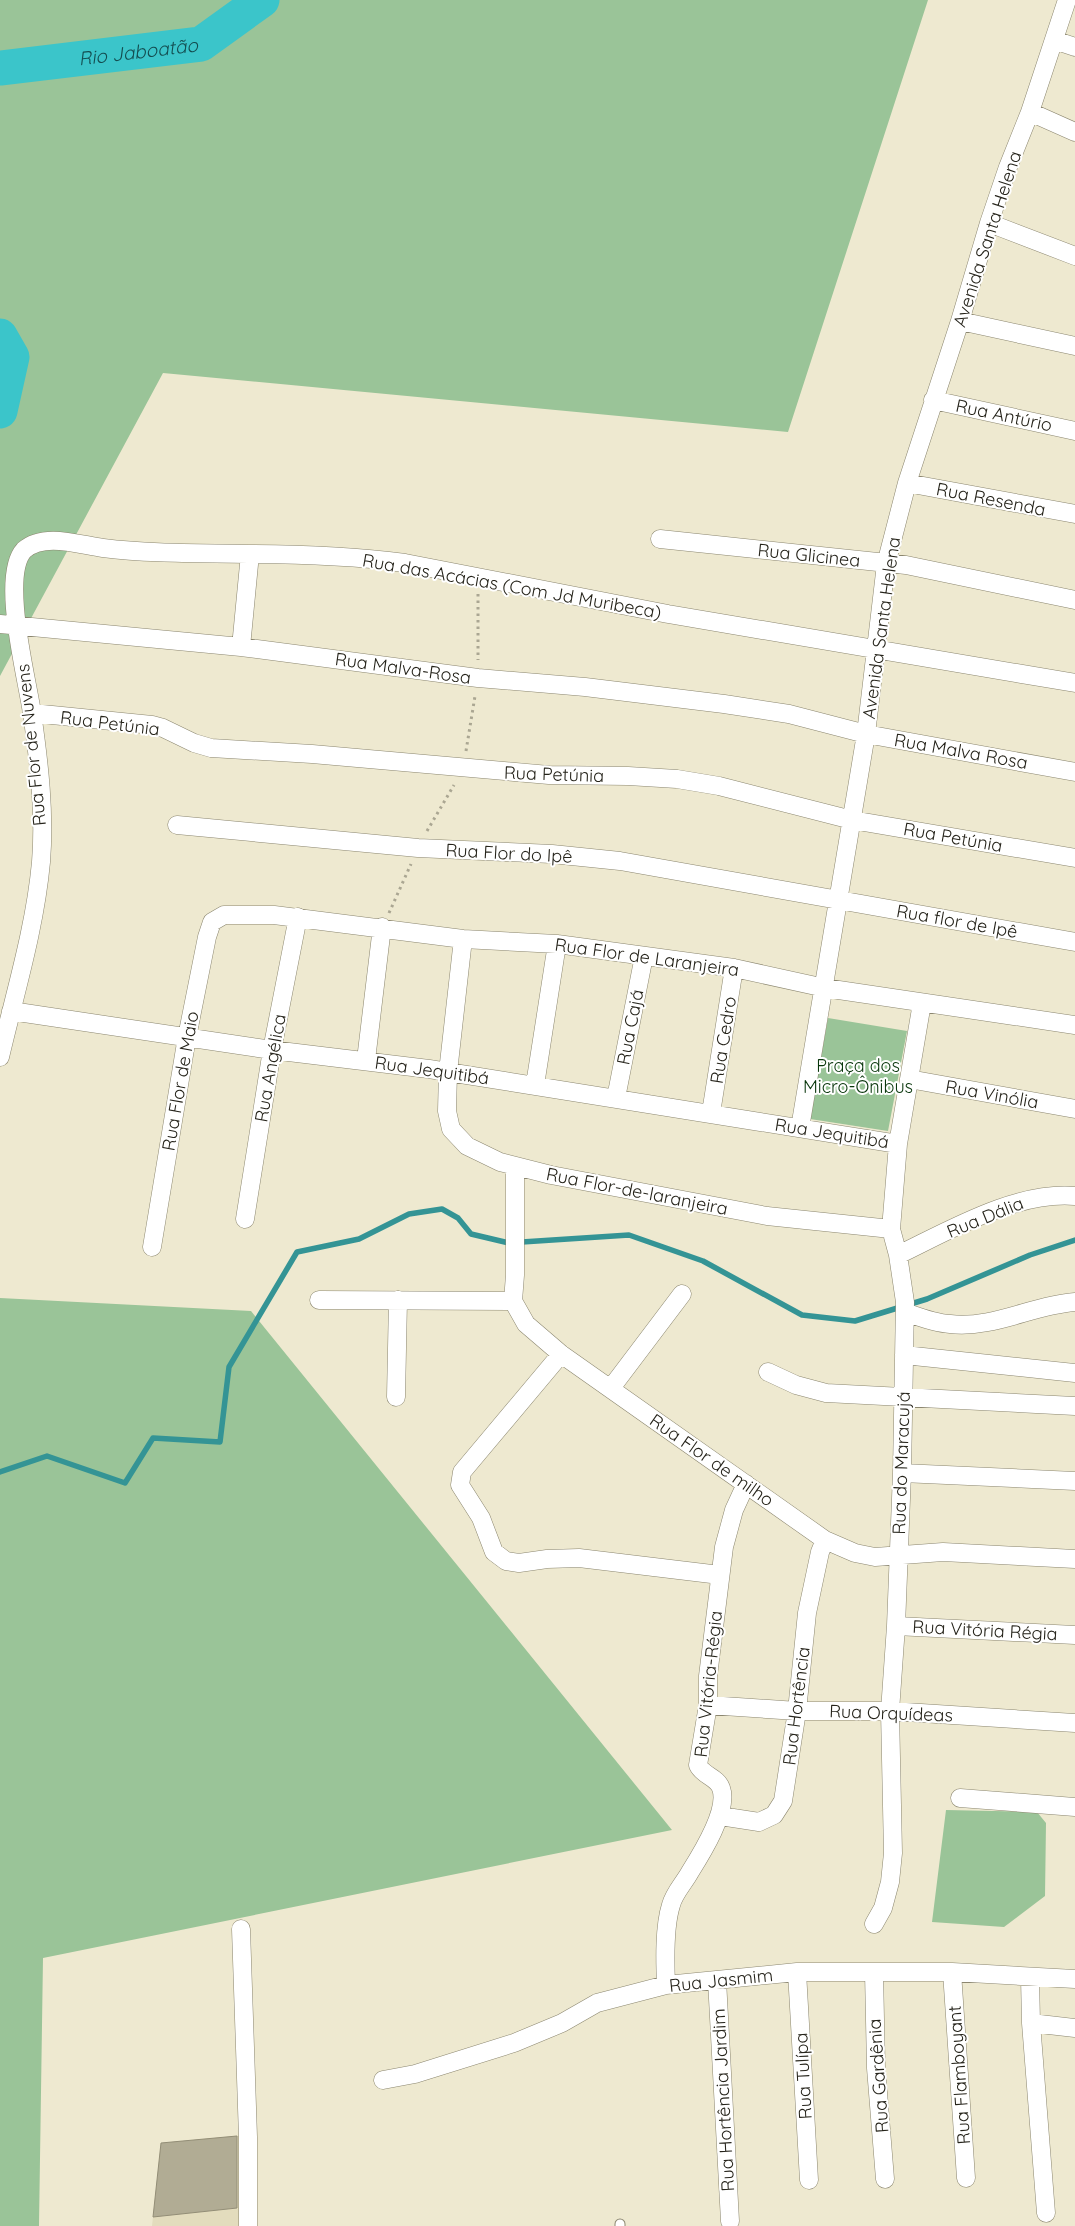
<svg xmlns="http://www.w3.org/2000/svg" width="1075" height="2226" font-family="Quicksand,sans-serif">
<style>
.built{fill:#e3dcbd}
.green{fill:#9ac498}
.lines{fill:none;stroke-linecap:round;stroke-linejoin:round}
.stream{stroke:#349495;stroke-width:5.5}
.river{stroke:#3bc5ca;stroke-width:35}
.building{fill:#b1ac94;stroke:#938e77}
.service-casing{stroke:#8b866f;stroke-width:11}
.minor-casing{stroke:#8b866f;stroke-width:19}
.path{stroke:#aaa692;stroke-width:3;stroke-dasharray:2.5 4;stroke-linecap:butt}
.service{stroke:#fff;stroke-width:9}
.minor{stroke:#fff;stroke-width:18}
.labels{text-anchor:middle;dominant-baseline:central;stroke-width:4;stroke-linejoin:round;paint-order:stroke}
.street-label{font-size:18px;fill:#25231a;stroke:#fff}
.park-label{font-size:18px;fill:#08360b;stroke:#fff}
.water-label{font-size:19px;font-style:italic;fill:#144d50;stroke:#fff}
</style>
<rect width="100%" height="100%" fill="#eee9d0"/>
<path class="built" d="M 244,2135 L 244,2226 L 152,2226 L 161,2143 Z"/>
<path class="green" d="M 0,0 L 928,0 L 788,432 L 163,373 L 0,676 Z
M 828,1018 L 907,1031 L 888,1131 L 810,1119 Z
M 0,1298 L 251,1311 L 672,1830 L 43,1958 L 39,2226 L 0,2226 Z
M 946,1810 L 1037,1812 L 1046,1823 L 1045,1896 L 1004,1927 L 932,1922 Z"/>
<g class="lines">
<path class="stream" d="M 522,1242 L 629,1235 L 703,1261 L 802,1315 L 855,1321 L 927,1299 L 1030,1255 L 1075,1240
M 0,1472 L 47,1456 L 125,1483 L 153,1438 L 220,1442 L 229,1367 L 297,1252 L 359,1239 L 409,1214 L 442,1209 L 458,1218 L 471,1234 L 509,1243"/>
<g class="river">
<path id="s1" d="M 0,68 L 201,44 L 262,0"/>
<path d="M 0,336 L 12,357 L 0,411"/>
</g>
</g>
<path class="building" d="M 237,2136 L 237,2208 L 153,2217 L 161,2143 Z"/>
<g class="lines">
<defs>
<path id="service" d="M 620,2226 L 620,2224"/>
<path id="minor" d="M 1054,40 L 1075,47
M 1030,112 L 1075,132
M 989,223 L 1075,256
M 960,321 L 1075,346
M 933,400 L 1075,431
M 907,483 L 1075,514
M 660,539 L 906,565 L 1075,600
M 0,624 L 241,647 L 478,678 L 585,687 L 724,704 L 789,714 L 866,734 L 1075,772
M 241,647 L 250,554
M 32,713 L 152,725 L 163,728 L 194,743 L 211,748 L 312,754 L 549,775 L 628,776 L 677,779 L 719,786 L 852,820 L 1075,858
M 177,825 L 418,848 L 552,854 L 620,861 L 1075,942
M 463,939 L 448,1072 L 447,1111 L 451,1129 L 467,1146 L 500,1162 L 551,1175 L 767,1216 L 891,1229
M 11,1011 L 272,1050 L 429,1069 L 898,1144
M 0,1057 C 15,993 35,928 41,862 C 45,813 39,762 32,713 C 27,678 0,576 24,550 C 44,532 80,545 103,548 C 151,554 199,553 248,554 C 300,554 353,556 405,563 L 668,614 L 1075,683
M 366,1060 L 382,927
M 909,1079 L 1075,1109
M 535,1085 L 557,944
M 616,1098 L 644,956
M 711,1113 L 734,968
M 800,1128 L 866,734 L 886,564 L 907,483 L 960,321 L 989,223 L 1008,167 L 1030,112 L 1067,0
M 515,1166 L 515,1275 L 513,1301 L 526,1324 L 561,1354 L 825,1540 L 855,1553 L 875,1557 L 943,1552 L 1075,1559
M 245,1219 L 272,1050 L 298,917
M 152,1247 L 187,1037 L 207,937 L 212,922 L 224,915 L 274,915 L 463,939 L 557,944 L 734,968 L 825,988 L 1075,1025
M 898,1255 C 950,1230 1016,1191 1075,1196
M 319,1300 L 513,1301
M 905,1312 C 919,1317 934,1323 950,1324 C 993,1329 1033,1305 1075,1302
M 561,1354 L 462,1472 L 460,1485 L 481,1518 L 494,1552 L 506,1561 L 519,1563 L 547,1559 L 579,1558 L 720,1575
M 904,1355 L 1075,1373
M 768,1372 L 796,1385 L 826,1393 L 1075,1406
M 611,1388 L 682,1294
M 396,1397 L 398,1300
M 902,1473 L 1075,1481
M 896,1626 L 1075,1635
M 708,1705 L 797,1711 L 890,1711 L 1075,1723
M 960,1798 L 1075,1807
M 720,1816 L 759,1822 L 774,1815 L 783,1801 L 797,1711 L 807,1613 L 820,1552 L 825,1540
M 874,1924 L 883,1908 L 890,1882 L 893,1853 L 890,1711 L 896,1626 L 902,1473 L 905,1302 L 898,1255 L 891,1229 L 898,1144 L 922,1003
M 241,1929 L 248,2137 L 248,2226
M 797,1972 L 809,2180
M 874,1972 L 876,2068 L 885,2179
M 952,1972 L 966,2178
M 1030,1978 L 1031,2023 L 1046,2213
M 717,1980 L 730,2221
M 666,1985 C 665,1961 664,1927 671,1905 C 674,1893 684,1883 690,1872 C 702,1853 729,1810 721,1788 C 717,1777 703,1776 698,1765 L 708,1705 L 708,1676 L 724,1547 L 734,1510 L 746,1484
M 1031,2023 L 1075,2028
M 383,2080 L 415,2074 L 514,2043 L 562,2023 L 597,2003 L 666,1985 L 797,1972 L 952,1972 L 1075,1979"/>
</defs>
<use href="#service" class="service-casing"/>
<use href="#minor" class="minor-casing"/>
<path class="path" d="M 478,594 L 478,660
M 466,751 L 475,696
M 427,831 L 454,785
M 389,913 L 411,864"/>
<use href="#service" class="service"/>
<use href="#minor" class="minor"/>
</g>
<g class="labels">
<g class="street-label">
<text transform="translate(987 239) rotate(-72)">Avenida Santa Helena</text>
<text transform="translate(1004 415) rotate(12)">Rua Antúrio</text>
<text transform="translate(991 499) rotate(11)">Rua Resenda</text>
<text transform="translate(809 555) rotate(6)">Rua Glicinea</text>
<text transform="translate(512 586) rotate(10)">Rua das Acácias (Com Jd Muribeca)</text>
<text transform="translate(881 628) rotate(-82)">Avenida Santa Helena</text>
<text transform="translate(403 668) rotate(8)">Rua Malva-Rosa</text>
<text transform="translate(110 723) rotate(7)">Rua Petúnia</text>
<text transform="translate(31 745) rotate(-96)">Rua Flor de Nuvens</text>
<text transform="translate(961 751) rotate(10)">Rua Malva Rosa</text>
<text transform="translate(554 774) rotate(2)">Rua Petúnia</text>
<text transform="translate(953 837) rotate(10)">Rua Petúnia</text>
<text transform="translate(509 853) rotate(3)">Rua Flor do Ipê</text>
<text transform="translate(957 921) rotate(10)">Rua flor de Ipê</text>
<text transform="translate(647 957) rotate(8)">Rua Flor de Laranjeira</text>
<text transform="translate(630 1027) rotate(-79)">Rua Cajá</text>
<text transform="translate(723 1040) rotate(-81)">Rua Cedro</text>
<text transform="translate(270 1068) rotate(-80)">Rua Angélica</text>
<text transform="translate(432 1070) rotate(8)">Rua Jequitibá</text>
<text transform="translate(180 1081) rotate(-80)">Rua Flor de Maio</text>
<text transform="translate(992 1094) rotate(10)">Rua Vinólia</text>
<text transform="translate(832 1133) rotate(9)">Rua Jequitibá</text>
<text transform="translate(637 1191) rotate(11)">Rua Flor-de-laranjeira</text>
<text transform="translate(985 1217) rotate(-22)">Rua Dália</text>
<text transform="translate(712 1460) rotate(35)">Rua Flor de milho</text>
<text transform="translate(901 1463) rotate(-88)">Rua do Maracujá</text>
<text transform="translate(985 1630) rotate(3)">Rua Vitória Régia</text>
<text transform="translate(708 1684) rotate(-84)">Rua Vitória-Régia</text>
<text transform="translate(796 1706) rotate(-83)">Rua Hortência</text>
<text transform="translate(891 1713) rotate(2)">Rua Orquídeas</text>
<text transform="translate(721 1980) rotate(-6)">Rua Jasmim</text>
<text transform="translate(959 2075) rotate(-94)">Rua Flamboyant</text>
<text transform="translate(803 2076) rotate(-93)">Rua Tulípa</text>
<text transform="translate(878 2076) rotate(-94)">Rua Gardênia</text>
<text transform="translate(723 2100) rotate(-93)">Rua Hortência Jardim</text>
</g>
<g class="park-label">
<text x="858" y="1065">Praça dos<tspan x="858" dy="21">Micro-Ônibus</tspan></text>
</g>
<g class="water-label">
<text stroke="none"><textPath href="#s1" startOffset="139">Rio Jaboatão</textPath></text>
</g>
</g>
</svg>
